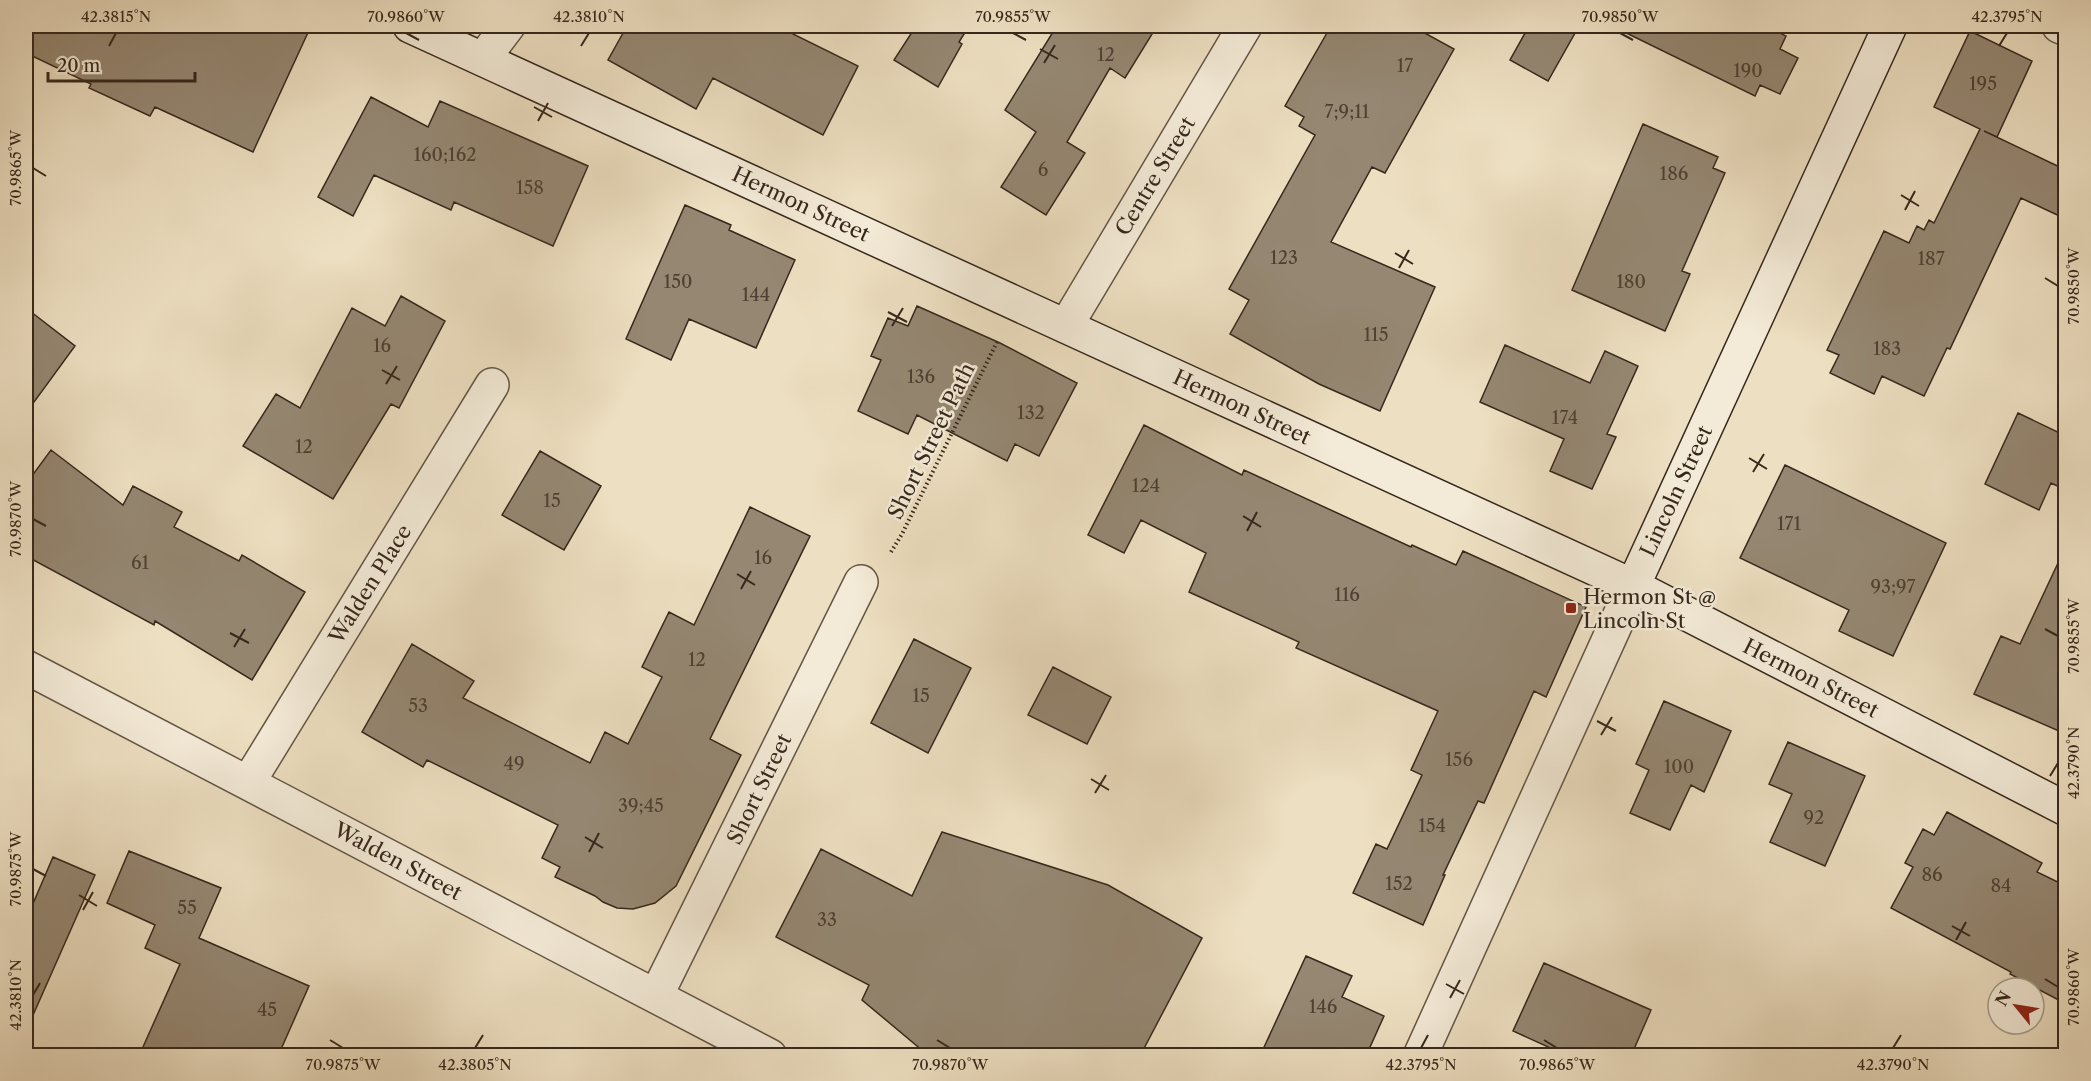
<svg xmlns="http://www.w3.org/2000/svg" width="2091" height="1081" font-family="'Libre Caslon Text',serif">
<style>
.building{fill:#958772;stroke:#36281c;stroke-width:1.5}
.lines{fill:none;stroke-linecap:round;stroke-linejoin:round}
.street-casing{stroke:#645645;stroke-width:36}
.secondary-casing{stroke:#36281c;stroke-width:36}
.path{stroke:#36281c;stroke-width:4;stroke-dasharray:1.5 3;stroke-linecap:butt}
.street{stroke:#f3ead7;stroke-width:33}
.secondary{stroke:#f3ead7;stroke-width:33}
.ticks{fill:none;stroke:#36281c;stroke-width:2}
.poi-dot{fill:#8f2418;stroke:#f3ead7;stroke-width:2}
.labels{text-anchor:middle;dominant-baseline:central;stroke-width:5;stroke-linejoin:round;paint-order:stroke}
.number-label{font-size:18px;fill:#4e4032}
.street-label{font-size:21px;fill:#36281c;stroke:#f3ead7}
.poi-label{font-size:21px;fill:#36281c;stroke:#f3ead7;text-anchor:start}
.neatline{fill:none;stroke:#36281c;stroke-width:2}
.ticks-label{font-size:15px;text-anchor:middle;fill:#36281c}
</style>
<rect width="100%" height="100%" fill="#eddfc1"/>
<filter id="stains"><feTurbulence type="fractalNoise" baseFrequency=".00333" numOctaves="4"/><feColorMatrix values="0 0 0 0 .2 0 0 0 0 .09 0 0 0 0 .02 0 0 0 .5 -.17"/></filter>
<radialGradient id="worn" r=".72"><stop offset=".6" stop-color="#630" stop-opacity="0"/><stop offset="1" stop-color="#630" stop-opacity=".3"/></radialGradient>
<path class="building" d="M 26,26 L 311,26 L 253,152 L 155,107 L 150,116 L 89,88 L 91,84 L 26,53 Z
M 627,26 L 777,26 L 858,66 L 823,135 L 713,78 L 696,109 L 608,60 Z
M 916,26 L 969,26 L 959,42 L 962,44 L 938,87 L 894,60 Z
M 1042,26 L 1157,26 L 1125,78 L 1110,68 L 1067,142 L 1085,153 L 1046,215 L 1001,187 L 1036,132 L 1005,110 L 1053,32 Z
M 1331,26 L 1412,26 L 1454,49 L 1385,173 L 1372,167 L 1331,242 L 1435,287 L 1380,411 L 1319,384 L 1230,334 L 1249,300 L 1229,289 L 1315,135 L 1299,126 L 1304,117 L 1285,106 Z
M 1529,26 L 1579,26 L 1548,81 L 1510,60 Z
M 1612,26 L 1765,26 L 1786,36 L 1780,49 L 1798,58 L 1780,94 L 1760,85 L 1755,96 Z
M 1970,31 L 2032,61 L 1997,137 L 1984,131 L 2066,170 L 2066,219 L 2021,198 L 1950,349 L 1947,348 L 1924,396 L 1882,376 L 1874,394 L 1830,373 L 1839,355 L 1827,350 L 1884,231 L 1909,243 L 1917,226 L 1924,230 L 1929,220 L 1934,223 L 1980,129 L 1934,107 Z
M 371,97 L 428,127 L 440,101 L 588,166 L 553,246 L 454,202 L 451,210 L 374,175 L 353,216 L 318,197 Z
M 1643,124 L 1718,157 L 1713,168 L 1725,173 L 1682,271 L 1690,274 L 1665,331 L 1572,290 Z
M 685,205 L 731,225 L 729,230 L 795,260 L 756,348 L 689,319 L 671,360 L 626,339 Z
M 401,296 L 445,321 L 399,408 L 391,404 L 333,499 L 243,446 L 276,394 L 300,408 L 352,308 L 385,326 Z
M 917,306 L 1000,343 L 1077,383 L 1039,456 L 1015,444 L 1007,461 L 917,415 L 908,434 L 858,411 L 881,360 L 871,356 L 888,318 L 908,326 Z
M 26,308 L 75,346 L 26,413 Z
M 1505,345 L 1590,383 L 1605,351 L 1638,366 L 1607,434 L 1616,437 L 1592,489 L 1550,471 L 1564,439 L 1480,402 Z
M 2018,413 L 2066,436 L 2066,490 L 2051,483 L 2039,510 L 1985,484 Z
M 1144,425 L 1242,475 L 1244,470 L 1411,547 L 1412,545 L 1456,565 L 1463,551 L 1586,607 L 1546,697 L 1534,691 L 1484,803 L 1478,801 L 1443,875 L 1445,875 L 1423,925 L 1353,893 L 1376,844 L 1387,849 L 1422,775 L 1411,770 L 1438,711 L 1296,648 L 1299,642 L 1189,592 L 1206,553 L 1141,520 L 1124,553 L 1088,535 Z
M 51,450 L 123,505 L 133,486 L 182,512 L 174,527 L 239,561 L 242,555 L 305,592 L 252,680 L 155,621 L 154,625 L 26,556 L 26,484 Z
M 540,451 L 601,486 L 564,550 L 502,515 Z
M 1785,465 L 1946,543 L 1893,656 L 1839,631 L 1849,610 L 1740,558 Z
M 750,507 L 810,536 L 710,739 L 741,755 L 676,886 L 655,903 L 633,909 L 617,908 L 603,902 L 595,896 L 555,877 L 560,867 L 542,858 L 558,825 L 427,760 L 423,767 L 362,732 L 412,644 L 474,681 L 463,698 L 590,763 L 605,732 L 628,744 L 662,677 L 642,667 L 669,612 L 694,625 Z
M 2066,546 L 2066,734 L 1974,694 L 2001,636 L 2020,644 Z
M 914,639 L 971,668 L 928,753 L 871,723 Z
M 1053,667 L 1111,697 L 1087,744 L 1028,715 Z
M 1664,701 L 1731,731 L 1704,792 L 1691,785 L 1670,830 L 1630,813 L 1649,770 L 1636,764 Z
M 1788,742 L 1865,776 L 1825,866 L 1770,842 L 1792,794 L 1769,784 Z
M 1947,812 L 2042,863 L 2037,872 L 2066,886 L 2066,1004 L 2010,974 L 2011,972 L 1891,908 L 1913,867 L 1905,863 L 1923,829 L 1934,835 Z
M 942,832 L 1108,885 L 1202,938 L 1140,1056 L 929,1056 L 862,1000 L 869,985 L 776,937 L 821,849 L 912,896 Z
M 129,851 L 221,888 L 199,938 L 309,986 L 278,1056 L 139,1056 L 180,964 L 145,948 L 155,925 L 107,903 Z
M 53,857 L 95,875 L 26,1031 L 26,920 Z
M 1306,956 L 1352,976 L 1342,997 L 1384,1016 L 1366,1056 L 1260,1056 Z
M 1544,963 L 1651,1010 L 1631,1056 L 1568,1056 L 1513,1031 Z"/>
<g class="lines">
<defs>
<path id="street" d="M 2059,26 L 2066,29
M 483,59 L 508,26
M 1066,326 L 1245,26
M 26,667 L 770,1056
M 248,783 L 492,385
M 656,996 L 861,582
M 1420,1056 L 1633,586"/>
<path id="secondary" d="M 410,26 L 1633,586 L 2066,809
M 1633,586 L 1890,26"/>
</defs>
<use href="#street" class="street-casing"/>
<use href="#secondary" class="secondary-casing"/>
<path class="path" d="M 891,552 L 902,534 L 997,342"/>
<use href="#street" class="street"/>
<use href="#secondary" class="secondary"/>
</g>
<path class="ticks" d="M 406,33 L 419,40M 1013,33 L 1026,40M 1620,33 L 1633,40M 109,46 L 116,33M 581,46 L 589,33M 1999,46 L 2007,33M 1040,49 L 1058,59M 1044,63 L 1055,45M 534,107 L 552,117M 538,121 L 548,103M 33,168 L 46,176M 1901,195 L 1919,206M 1905,210 L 1915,191M 1395,253 L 1413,264M 1399,268 L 1409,250M 2045,278 L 2058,286M 888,312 L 907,322M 892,326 L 903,308M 382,370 L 400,380M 386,384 L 397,366M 1749,458 L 1767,469M 1753,472 L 1764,454M 1243,516 L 1261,527M 33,519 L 46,526M 1247,531 L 1257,512M 737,574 L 755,585M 741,589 L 751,571M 2045,629 L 2058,636M 230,633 L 249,643M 234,647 L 245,629M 1597,721 L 1616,731M 1601,735 L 1612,717M 2050,776 L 2058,763M 1091,779 L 1109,790M 1095,793 L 1106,775M 585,837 L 603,848M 589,852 L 599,833M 33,869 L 46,876M 79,895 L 97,906M 83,910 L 93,892M 1952,926 L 1970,936M 1956,940 L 1966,922M 2045,979 L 2058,987M 1446,984 L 1464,994M 33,995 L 40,983M 1450,998 L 1460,980M 330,1040 L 343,1048M 937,1040 L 950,1048M 1544,1040 L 1557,1048M 475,1048 L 483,1035M 1421,1048 L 1428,1035M 1893,1048 L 1901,1035"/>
<rect class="poi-dot" x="1565" y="602" width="12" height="12" rx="3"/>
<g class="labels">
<g class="number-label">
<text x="1106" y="55">12</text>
<text x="1405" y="66">17</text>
<text x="1748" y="71">190</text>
<text x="1983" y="84">195</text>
<text x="1347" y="112">7;9;11</text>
<text x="445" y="155">160;162</text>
<text x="1043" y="170">6</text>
<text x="1674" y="174">186</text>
<text x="530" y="188">158</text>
<text x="1284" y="258">123</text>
<text x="1931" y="259">187</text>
<text x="678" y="282">150</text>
<text x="1631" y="282">180</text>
<text x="756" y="295">144</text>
<text x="1376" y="335">115</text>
<text x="382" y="346">16</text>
<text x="1887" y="349">183</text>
<text x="921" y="377">136</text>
<text x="1031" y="413">132</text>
<text x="1565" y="418">174</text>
<text x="304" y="447">12</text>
<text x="1146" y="486">124</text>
<text x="552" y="501">15</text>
<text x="1789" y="524">171</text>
<text x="763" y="558">16</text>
<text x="140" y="563">61</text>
<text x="1893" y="587">93;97</text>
<text x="1347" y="595">116</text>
<text x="697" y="660">12</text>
<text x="921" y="696">15</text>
<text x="418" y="706">53</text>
<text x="1459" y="760">156</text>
<text x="514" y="764">49</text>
<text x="1679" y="767">100</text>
<text x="641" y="806">39;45</text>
<text x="1814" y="818">92</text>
<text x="1432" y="826">154</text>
<text x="1932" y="875">86</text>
<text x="1399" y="884">152</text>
<text x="2001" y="886">84</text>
<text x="187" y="908">55</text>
<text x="827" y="920">33</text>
<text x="1323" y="1007">146</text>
<text x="267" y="1010">45</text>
</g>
<g class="street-label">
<text transform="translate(1155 176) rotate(-59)">Centre Street</text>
<text transform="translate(801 204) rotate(25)">Hermon Street</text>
<text transform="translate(1242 407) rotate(25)">Hermon Street</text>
<text transform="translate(931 441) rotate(-64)">Short Street Path</text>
<text transform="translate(1676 491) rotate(-65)">Lincoln Street</text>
<text transform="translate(370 584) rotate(-58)">Walden Place</text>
<text transform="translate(1811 678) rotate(27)">Hermon Street</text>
<text transform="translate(759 789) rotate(-64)">Short Street</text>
<text transform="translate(398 861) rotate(28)">Walden Street</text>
</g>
<g class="poi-label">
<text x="1583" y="596">Hermon St @<tspan x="1583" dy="24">Lincoln St</tspan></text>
</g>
</g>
<rect width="2091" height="1081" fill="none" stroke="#eddfc1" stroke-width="66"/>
<g transform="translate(2016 1006) rotate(300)"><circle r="28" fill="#f3ead7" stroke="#a79c8c" stroke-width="1.5"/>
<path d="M0-4.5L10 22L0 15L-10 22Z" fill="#8f2418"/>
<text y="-9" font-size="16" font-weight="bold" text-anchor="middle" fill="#36281c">N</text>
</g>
<path d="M48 72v9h147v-9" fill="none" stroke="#36281c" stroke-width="3"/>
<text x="57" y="72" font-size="18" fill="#36281c" stroke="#f3ead7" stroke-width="4.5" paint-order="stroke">20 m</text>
<rect x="33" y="33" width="2025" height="1015" class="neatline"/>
<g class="ticks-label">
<text x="116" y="22">42.3815°N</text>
<text x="406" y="22">70.9860°W</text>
<text x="589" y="22">42.3810°N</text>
<text x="1013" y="22">70.9855°W</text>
<text x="1620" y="22">70.9850°W</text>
<text x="2007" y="22">42.3795°N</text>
<text transform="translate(16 168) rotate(-90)" y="5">70.9865°W</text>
<text transform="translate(2074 286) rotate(-90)" y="5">70.9850°W</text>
<text transform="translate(16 519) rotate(-90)" y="5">70.9870°W</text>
<text transform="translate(2074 636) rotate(-90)" y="5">70.9855°W</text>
<text transform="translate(2074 763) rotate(-90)" y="5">42.3790°N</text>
<text transform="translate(16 869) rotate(-90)" y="5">70.9875°W</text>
<text transform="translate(2074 987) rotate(-90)" y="5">70.9860°W</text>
<text transform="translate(16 995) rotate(-90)" y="5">42.3810°N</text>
<text x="343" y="1070">70.9875°W</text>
<text x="475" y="1070">42.3805°N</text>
<text x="950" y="1070">70.9870°W</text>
<text x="1421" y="1070">42.3795°N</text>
<text x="1557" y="1070">70.9865°W</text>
<text x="1893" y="1070">42.3790°N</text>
</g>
<rect width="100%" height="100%" filter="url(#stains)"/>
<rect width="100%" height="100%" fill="url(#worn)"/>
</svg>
